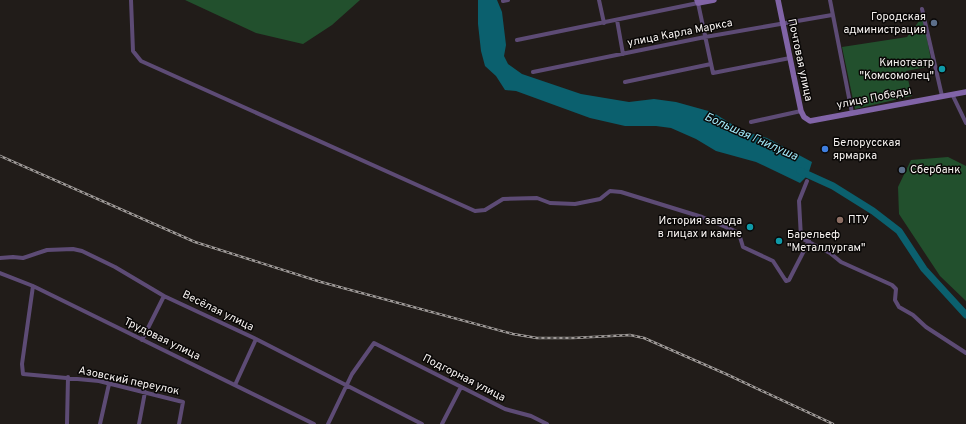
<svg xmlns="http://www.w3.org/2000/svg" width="966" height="424" font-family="Overpass,sans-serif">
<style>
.green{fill:#22502d}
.water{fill:#0b606e}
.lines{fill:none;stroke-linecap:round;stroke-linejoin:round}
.river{stroke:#0b606e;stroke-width:7}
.street{stroke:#5d4b75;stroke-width:4}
.secondary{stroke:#8164a7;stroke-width:5.5}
.rail-casing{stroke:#9f9a98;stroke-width:2.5}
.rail{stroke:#090706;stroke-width:1;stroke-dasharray:3;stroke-linecap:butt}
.service-dot{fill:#5c6f8a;stroke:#090706;stroke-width:1.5}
.culture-dot{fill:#0f9aa8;stroke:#090706;stroke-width:1.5}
.shop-dot{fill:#3f7fe0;stroke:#090706;stroke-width:1.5}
.education-dot{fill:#8d6e63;stroke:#090706;stroke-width:1.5}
.labels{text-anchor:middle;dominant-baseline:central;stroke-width:3;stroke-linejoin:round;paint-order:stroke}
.poi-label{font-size:11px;fill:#f8f4f2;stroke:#090706;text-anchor:start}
.street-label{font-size:11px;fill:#f8f4f2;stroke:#090706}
.water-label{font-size:12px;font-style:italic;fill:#a2eafa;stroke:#090706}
</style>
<rect width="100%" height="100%" fill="#211c19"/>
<path class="green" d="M 185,0 L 360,0 L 332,25 L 303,44 L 256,33 Z
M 923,16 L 932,66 L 906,71 L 912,96 L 855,109 L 842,47 L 907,37 Z
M 948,157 L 966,166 L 966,301 L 940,276 L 899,214 L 898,187 L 911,160 Z"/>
<path class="water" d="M 478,0 L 497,0 L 502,12 L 506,45 L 504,56 L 508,64 L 522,74 L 581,94 L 629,102 L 654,99 L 676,102 L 712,112 L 743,131 L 767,138 L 812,162 L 808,175 L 800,183 L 756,162 L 716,151 L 696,139 L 671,128 L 656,126 L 625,126 L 590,118 L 516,91 L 505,90 L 496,76 L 485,66 L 481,51 L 478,24 Z"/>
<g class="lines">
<path class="river" d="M 800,171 L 833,186 L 873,211 L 899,231 L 924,269 L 966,315"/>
<path class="street" d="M 131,0 L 133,51 L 141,61 L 475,211 L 485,210 L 503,199 L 537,198 L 550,203 L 575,204 L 600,199 L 610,191 L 621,192 L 702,217 L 735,231 L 740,237 L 743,247 L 773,261 L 786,281 L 789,280 L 809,241
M 599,0 L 604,23
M 830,0 L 852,113
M 503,1 L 508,0
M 922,9 L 942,96
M 617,20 L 623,54
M 517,40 L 698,3 L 713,73 L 790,58
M 533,72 L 705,37 L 832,15
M 625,82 L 711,64
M 952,94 L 966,123
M 751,122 L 801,111
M 807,181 L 799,201 L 801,238 L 830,253 L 841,262 L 892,285 L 896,289 L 895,300 L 899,307 L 913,315 L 926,327 L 966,353
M 0,258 L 13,257 L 23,258 L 47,250 L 73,249 L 82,251 L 115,267 L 164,296 L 256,339 L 422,424
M 0,273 L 33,286 L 314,424
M 33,286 L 22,364 L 23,374 L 99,381 L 183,402 L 179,424
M 142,340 L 164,296
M 235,385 L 256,339
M 67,424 L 68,377
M 100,424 L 109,384
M 139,424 L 145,392
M 328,424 L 352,374 L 374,343 L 505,409 L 531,416 L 547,424
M 442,424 L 461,387"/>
<path class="secondary" d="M 697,0 L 698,3 L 714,0
M 778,0 L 801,111 L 804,117 L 810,121 L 966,92"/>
<defs>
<path id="rail" d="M 0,156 L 195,242 L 321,282 L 513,334 L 537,338 L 573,338 L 630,335 L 644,338 L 726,374 L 833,424"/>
</defs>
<use href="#rail" class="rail-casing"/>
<use href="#rail" class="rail"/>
</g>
<g class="service-dot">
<circle cx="934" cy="23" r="4"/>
<circle cx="902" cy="170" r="4"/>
</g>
<g class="culture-dot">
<circle cx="942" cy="69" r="4"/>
<circle cx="750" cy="227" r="4"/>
<circle cx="779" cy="241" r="4"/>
</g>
<circle class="shop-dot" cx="825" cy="149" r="4"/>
<circle class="education-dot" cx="840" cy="220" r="4"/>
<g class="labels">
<g class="poi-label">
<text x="926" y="17" text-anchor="end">Городская<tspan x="926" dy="13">администрация</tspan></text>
<text x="934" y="63" text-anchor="end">Кинотеатр<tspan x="934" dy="13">"Комсомолец"</tspan></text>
<text x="833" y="143">Белорусская<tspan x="833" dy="13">ярмарка</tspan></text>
<text x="910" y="170">Сбербанк</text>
<text x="848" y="220">ПТУ</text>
<text x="742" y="221" text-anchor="end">История завода<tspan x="742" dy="13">в лицах и камне</tspan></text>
<text x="787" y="235">Барельеф<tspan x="787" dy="13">"Металлургам"</tspan></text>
</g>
<g class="street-label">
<text transform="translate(680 33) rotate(-11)">улица Карла Маркса</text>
<text transform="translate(800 60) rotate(78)">Почтовая улица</text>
<text transform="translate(874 98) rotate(-11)">улица Победы</text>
<text transform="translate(218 311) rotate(26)">Весёлая улица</text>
<text transform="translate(162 339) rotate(26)">Трудовая улица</text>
<text transform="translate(464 378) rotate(27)">Подгорная улица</text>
<text transform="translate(129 381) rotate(12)">Азовский переулок</text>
</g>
<g class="water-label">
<text transform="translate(751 137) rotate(24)">Большая Гнилуша</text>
</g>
</g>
</svg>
